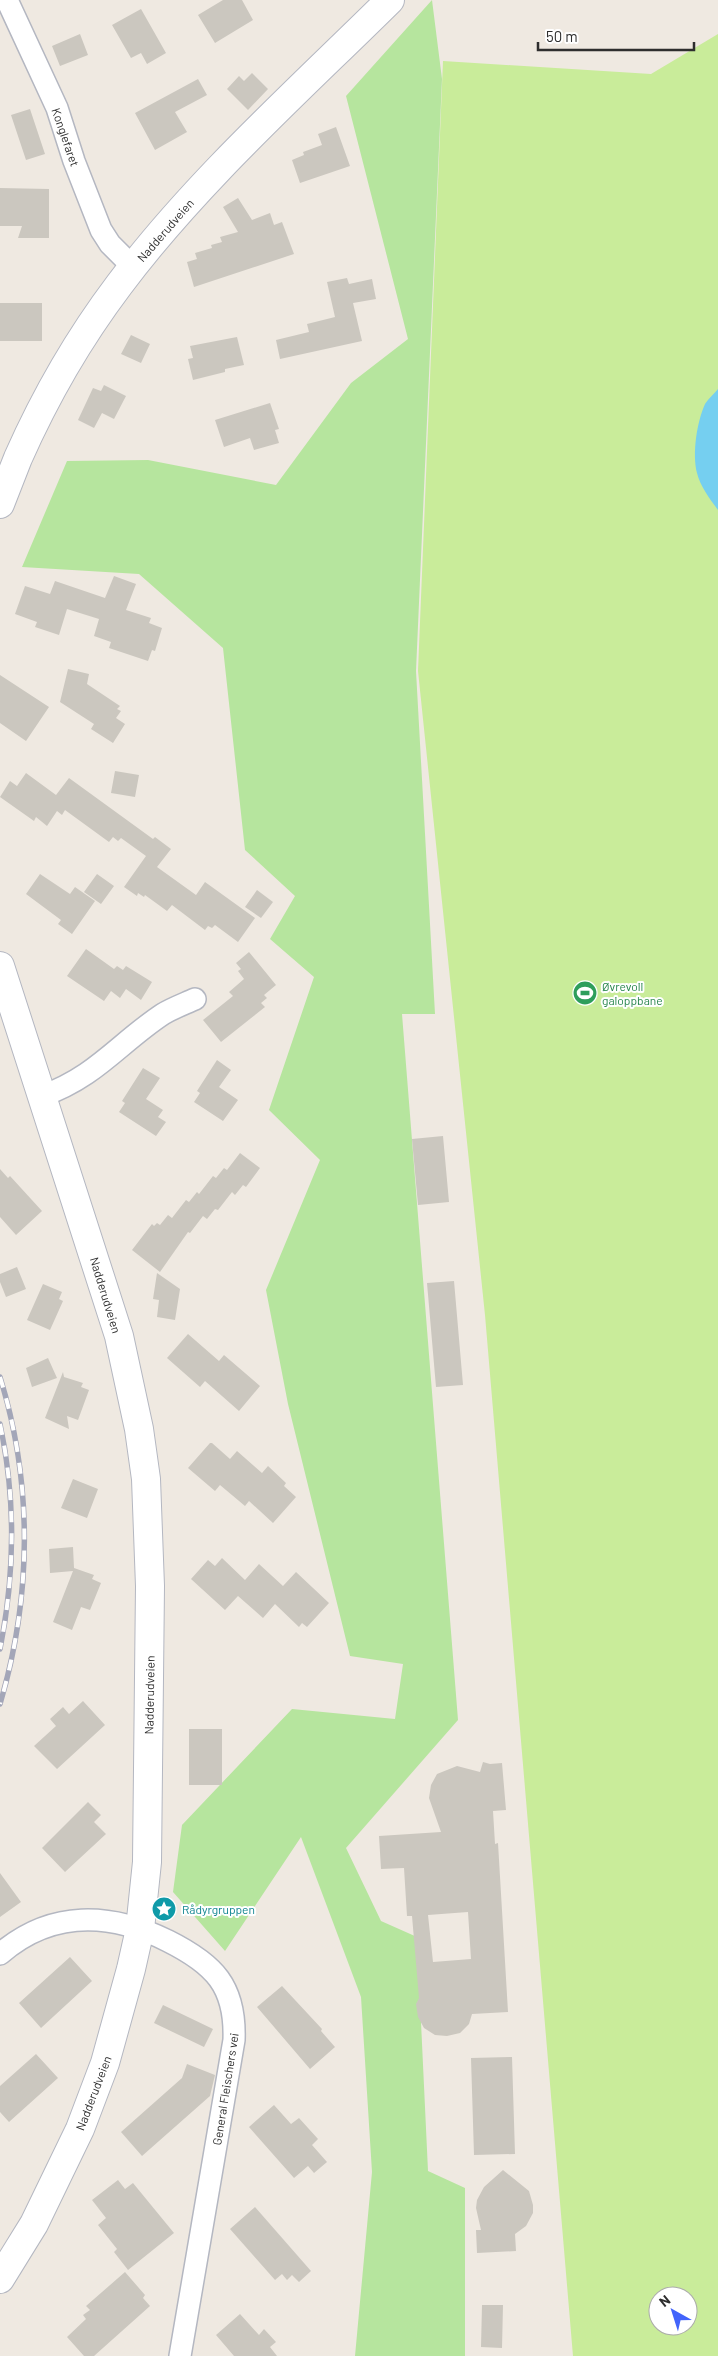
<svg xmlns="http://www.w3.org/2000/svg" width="718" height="2356" font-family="Barlow,sans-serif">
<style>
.green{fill:#b6e59e}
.pitch{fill:#c9ec9a;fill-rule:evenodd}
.water{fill:#75cff0}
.building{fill:#cbc7bf;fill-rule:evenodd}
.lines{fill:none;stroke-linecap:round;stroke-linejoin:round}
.minor-casing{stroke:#b4b7c1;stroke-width:24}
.secondary-casing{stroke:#b4b7c1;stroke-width:30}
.minor{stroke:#fff;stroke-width:21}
.secondary{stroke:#fff;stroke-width:28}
.rail-casing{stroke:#a3a6b8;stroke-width:5.5}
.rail{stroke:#fff;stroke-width:4;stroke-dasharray:11;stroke-linecap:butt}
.labels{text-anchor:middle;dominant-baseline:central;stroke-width:4;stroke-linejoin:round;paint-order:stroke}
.street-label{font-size:12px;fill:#2e2e2e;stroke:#fff}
.leisure-label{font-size:12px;fill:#27864d;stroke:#fff;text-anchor:start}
.culture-label{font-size:12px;fill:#0d838f;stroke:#fff;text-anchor:start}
</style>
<rect width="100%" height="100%" fill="#efe9e1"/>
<path class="green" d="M 432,0 L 442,79 L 416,671 L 435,1014 L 402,1014 L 458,1720 L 346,1848 L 381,1921 L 417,1937 L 428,2171 L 465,2188 L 465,2356 L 355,2356 L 372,2172 L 361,1997 L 301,1837 L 225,1951 L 173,1892 L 182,1825 L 292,1709 L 395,1719 L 403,1664 L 350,1656 L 288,1404 L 266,1290 L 320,1160 L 269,1110 L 314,977 L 270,939 L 295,896 L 245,850 L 223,648 L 139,574 L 22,567 L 67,461 L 148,460 L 276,485 L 351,383 L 408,339 L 346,96 Z"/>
<path class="pitch" d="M 718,34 L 718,2356 L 573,2356 L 485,1315 L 418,671 L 443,61 L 651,74 ZM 658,2296 L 688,2296 L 688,2326 L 658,2326 Z"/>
<path class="water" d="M 718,389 L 718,510 C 710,499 700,486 697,473 C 692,453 697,422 705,404 C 708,399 714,394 718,389 Z"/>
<path class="building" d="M 223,0 L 242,0 L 253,20 L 215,43 L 198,15 Z
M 141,9 L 166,53 L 147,64 L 141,53 L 131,58 L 112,25 Z
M 80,34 L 88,55 L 60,66 L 52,46 Z
M 252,73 L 268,89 L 248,110 L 227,89 L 239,76 L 244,81 Z
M 198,79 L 207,95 L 175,112 L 187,132 L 155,150 L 135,113 Z
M 30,109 L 45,154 L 26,160 L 11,115 Z
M 336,127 L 350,166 L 300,183 L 292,160 L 304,155 L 303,152 L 322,145 L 318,134 Z
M 0,188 L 49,189 L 49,238 L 18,238 L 22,226 L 0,226 Z
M 238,198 L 252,220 L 270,213 L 274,225 L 282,222 L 294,254 L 194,287 L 187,262 L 197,259 L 195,253 L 212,248 L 211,245 L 222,242 L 220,237 L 238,232 L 223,207 Z
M 347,278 L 349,284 L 372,279 L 376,299 L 353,303 L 362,341 L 280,359 L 276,340 L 309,332 L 307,324 L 335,317 L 327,282 Z
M 0,303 L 42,303 L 42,341 L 0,341 Z
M 131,335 L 150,344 L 141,363 L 121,354 Z
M 237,337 L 244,365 L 225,369 L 225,372 L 193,380 L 188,359 L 193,358 L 190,346 Z
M 104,385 L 126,396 L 114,419 L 102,413 L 94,428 L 78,420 L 93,388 L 101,391 Z
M 270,403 L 279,429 L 275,430 L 279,443 L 254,450 L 250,438 L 224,447 L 215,420 Z
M 114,576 L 136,584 L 126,610 L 151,618 L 149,623 L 162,628 L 155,651 L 152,650 L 148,661 L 109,648 L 111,642 L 94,636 L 99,619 L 67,609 L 59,635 L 35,627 L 37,622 L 15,614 L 25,586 L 50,594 L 55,581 L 105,598 Z
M 68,669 L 89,674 L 87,684 L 120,706 L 117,709 L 121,711 L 116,718 L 125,724 L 113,743 L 91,729 L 94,724 L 60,702 Z
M 0,675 L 49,707 L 26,741 L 0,723 Z
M 115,771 L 139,775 L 135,797 L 111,793 Z
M 26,773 L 56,795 L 69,778 L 153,839 L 155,837 L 171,849 L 157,867 L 196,895 L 205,882 L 255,918 L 238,942 L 215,925 L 212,928 L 208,926 L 205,930 L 172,905 L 167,911 L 145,895 L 144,897 L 138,893 L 137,896 L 124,887 L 146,856 L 121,838 L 118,841 L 113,837 L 109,842 L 65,810 L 62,815 L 57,811 L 47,826 L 36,817 L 34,821 L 0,797 L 10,781 L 17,786 Z
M 40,874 L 70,894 L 75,887 L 95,901 L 72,934 L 58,924 L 61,920 L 26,894 Z
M 97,874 L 114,886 L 101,904 L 84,892 Z
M 257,890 L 273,902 L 261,918 L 245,907 Z
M 86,949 L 114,969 L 117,966 L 123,970 L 126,966 L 152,982 L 141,1000 L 126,989 L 120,998 L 111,991 L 104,1001 L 67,976 Z
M 249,952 L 276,985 L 264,995 L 267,998 L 261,1003 L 265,1007 L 221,1042 L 203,1020 L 233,996 L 229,992 L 244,979 L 238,971 L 241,969 L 236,963 Z
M 217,1060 L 231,1070 L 219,1087 L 238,1100 L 223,1121 L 194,1102 L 200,1093 L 197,1091 Z
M 143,1068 L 160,1078 L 146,1099 L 163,1110 L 158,1117 L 166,1122 L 156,1136 L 119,1112 L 125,1103 L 122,1101 Z
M 443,1136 L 449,1202 L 418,1205 L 412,1139 Z
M 240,1153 L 260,1168 L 246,1187 L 243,1185 L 235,1195 L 232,1192 L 218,1210 L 215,1209 L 207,1219 L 203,1216 L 190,1233 L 188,1232 L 160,1272 L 132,1250 L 152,1224 L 154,1226 L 157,1223 L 160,1225 L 168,1215 L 172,1218 L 186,1200 L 189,1202 L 197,1192 L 199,1194 L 213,1176 L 216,1178 L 224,1168 L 227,1170 Z
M 0,1169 L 8,1178 L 10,1176 L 42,1211 L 16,1235 L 0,1217 Z
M 17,1267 L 26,1289 L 6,1297 L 0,1282 L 0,1274 Z
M 157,1273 L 180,1289 L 175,1320 L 157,1317 L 159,1300 L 153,1299 Z
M 454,1281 L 463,1385 L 436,1387 L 427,1283 Z
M 43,1284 L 62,1292 L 59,1299 L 63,1301 L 50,1330 L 27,1320 Z
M 188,1334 L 219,1361 L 224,1355 L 260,1386 L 239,1411 L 205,1381 L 200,1387 L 167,1358 Z
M 48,1358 L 57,1378 L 32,1387 L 26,1368 Z
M 63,1372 L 64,1377 L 83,1383 L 81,1387 L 89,1390 L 78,1420 L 67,1416 L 69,1429 L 45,1418 Z
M 210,1443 L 212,1443 L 230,1459 L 237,1451 L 262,1473 L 268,1466 L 286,1483 L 284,1486 L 296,1497 L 273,1523 L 249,1501 L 245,1506 L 220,1485 L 215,1491 L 188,1468 Z
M 73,1479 L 98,1489 L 87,1518 L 61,1508 Z
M 73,1547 L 74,1568 L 94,1575 L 92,1579 L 101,1583 L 90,1610 L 81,1607 L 72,1630 L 53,1622 L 73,1571 L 50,1573 L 49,1549 Z
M 222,1558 L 245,1580 L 259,1564 L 283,1586 L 296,1572 L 329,1603 L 307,1627 L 302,1623 L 299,1627 L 275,1604 L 263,1618 L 238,1596 L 225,1610 L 191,1579 L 208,1560 L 215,1566 Z
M 83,1701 L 105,1725 L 57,1769 L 34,1746 L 56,1726 L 50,1719 L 63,1707 L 69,1714 Z
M 189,1729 L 222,1729 L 222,1785 L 189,1785 Z
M 483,1762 L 490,1764 L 502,1763 L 506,1810 L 493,1811 L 495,1844 L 498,1843 L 508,2012 L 472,2014 L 469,2024 L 460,2033 L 447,2036 L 435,2035 L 424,2028 L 418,2017 L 416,2004 L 419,1998 L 412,1916 L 407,1916 L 404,1868 L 381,1869 L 379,1836 L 441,1832 L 429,1798 L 431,1785 L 437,1774 L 457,1766 L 480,1772 ZM 468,1912 L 471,1959 L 433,1962 L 428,1915 Z
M 88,1802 L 101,1815 L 94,1822 L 106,1834 L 65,1872 L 42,1848 Z
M 0,1873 L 21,1902 L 0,1917 Z
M 70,1957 L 92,1981 L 41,2028 L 19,2003 Z
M 282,1986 L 322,2029 L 321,2031 L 335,2047 L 310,2069 L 257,2007 Z
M 163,2005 L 213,2029 L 204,2047 L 154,2023 Z
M 36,2054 L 58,2078 L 9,2122 L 0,2112 L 0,2086 Z
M 512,2057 L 515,2154 L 474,2155 L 471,2058 Z
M 187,2064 L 215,2075 L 210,2096 L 142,2156 L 121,2132 L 182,2078 Z
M 274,2105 L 291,2124 L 299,2118 L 318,2139 L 312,2145 L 327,2162 L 314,2173 L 308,2166 L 294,2178 L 249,2127 Z
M 503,2170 L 529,2191 L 533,2205 L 533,2213 L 526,2226 L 515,2234 L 516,2251 L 477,2253 L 476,2230 L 481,2230 L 476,2208 L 477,2200 L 484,2187 Z
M 118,2180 L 125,2189 L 133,2183 L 174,2233 L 128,2270 L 114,2252 L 117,2249 L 98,2225 L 106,2218 L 92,2200 Z
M 255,2207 L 311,2271 L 299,2282 L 292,2275 L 287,2280 L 282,2274 L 275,2280 L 230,2229 Z
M 125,2272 L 145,2295 L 143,2298 L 150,2306 L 94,2356 L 84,2356 L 67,2337 L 86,2319 L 83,2315 L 90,2310 L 86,2306 Z
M 482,2305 L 503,2305 L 502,2348 L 481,2347 Z
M 240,2314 L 259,2335 L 264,2329 L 276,2342 L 270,2347 L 277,2356 L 234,2356 L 216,2335 Z"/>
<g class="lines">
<defs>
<path id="minor" d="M 7,0 L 57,108 L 74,161 L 101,230 L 110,244 L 133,267
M 42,1096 C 96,1077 119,1043 163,1014 C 173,1008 184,1004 195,999
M 0,1954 C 51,1910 110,1912 168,1941 C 214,1964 236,1986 234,2040 L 180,2356"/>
<path id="secondary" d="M 0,504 C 6,489 12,473 18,458 C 45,397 79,338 119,285 C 196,182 299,90 390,0
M 0,966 L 119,1336 L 139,1429 L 146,1479 L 150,1586 L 147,1862 L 140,1929 L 131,1969 L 105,2063 L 80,2129 L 34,2224 L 0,2279"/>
</defs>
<use href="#minor" class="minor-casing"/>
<use href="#secondary" class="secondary-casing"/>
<use href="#minor" class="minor"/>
<use href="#secondary" class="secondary"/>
<defs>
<path id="rail" d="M 0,1377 C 33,1484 32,1596 0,1704
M 0,1424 C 16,1499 15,1574 0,1649"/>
</defs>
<use href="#rail" class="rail-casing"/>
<use href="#rail" class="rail"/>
</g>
<defs>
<symbol id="stadium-disc" viewBox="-11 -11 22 22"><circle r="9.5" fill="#2e9e5b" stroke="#fff"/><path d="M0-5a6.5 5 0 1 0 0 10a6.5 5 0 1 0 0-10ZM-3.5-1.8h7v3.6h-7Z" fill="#fff"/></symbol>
<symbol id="sight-disc" viewBox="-11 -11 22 22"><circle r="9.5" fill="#0f9aa8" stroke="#fff"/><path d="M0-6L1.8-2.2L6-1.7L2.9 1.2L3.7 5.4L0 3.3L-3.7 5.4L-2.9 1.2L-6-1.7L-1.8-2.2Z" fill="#fff"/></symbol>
</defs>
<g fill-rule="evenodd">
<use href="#stadium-disc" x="571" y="979" width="28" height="28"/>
<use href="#sight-disc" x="150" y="1895" width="28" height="28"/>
</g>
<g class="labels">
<g class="street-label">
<text transform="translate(66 137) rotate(71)">Konglefaret</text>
<text transform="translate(165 230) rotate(-49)">Nadderudveien</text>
<text transform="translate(106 1295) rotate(73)">Nadderudveien</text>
<text transform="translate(149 1695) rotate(-89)">Nadderudveien</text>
<text transform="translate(225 2089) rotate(-81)">General Fleischers vei</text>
<text transform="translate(93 2093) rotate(-69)">Nadderudveien</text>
</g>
<g class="leisure-label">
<text x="602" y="986">Øvrevoll<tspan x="602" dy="14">galoppbane</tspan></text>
</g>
<g class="culture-label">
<text x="182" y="1909">Rådyrgruppen</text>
</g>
</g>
<g transform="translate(673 2311) rotate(321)"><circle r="24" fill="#ffffff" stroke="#ababab"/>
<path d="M0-4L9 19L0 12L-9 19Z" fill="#4264fb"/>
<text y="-8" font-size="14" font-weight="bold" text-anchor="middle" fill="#2e2e2e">N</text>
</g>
<path d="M538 42v8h156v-8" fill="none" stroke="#2e2e2e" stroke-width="2.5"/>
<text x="546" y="42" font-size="15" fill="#2e2e2e" stroke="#ffffff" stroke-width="4" paint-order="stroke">50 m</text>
</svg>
